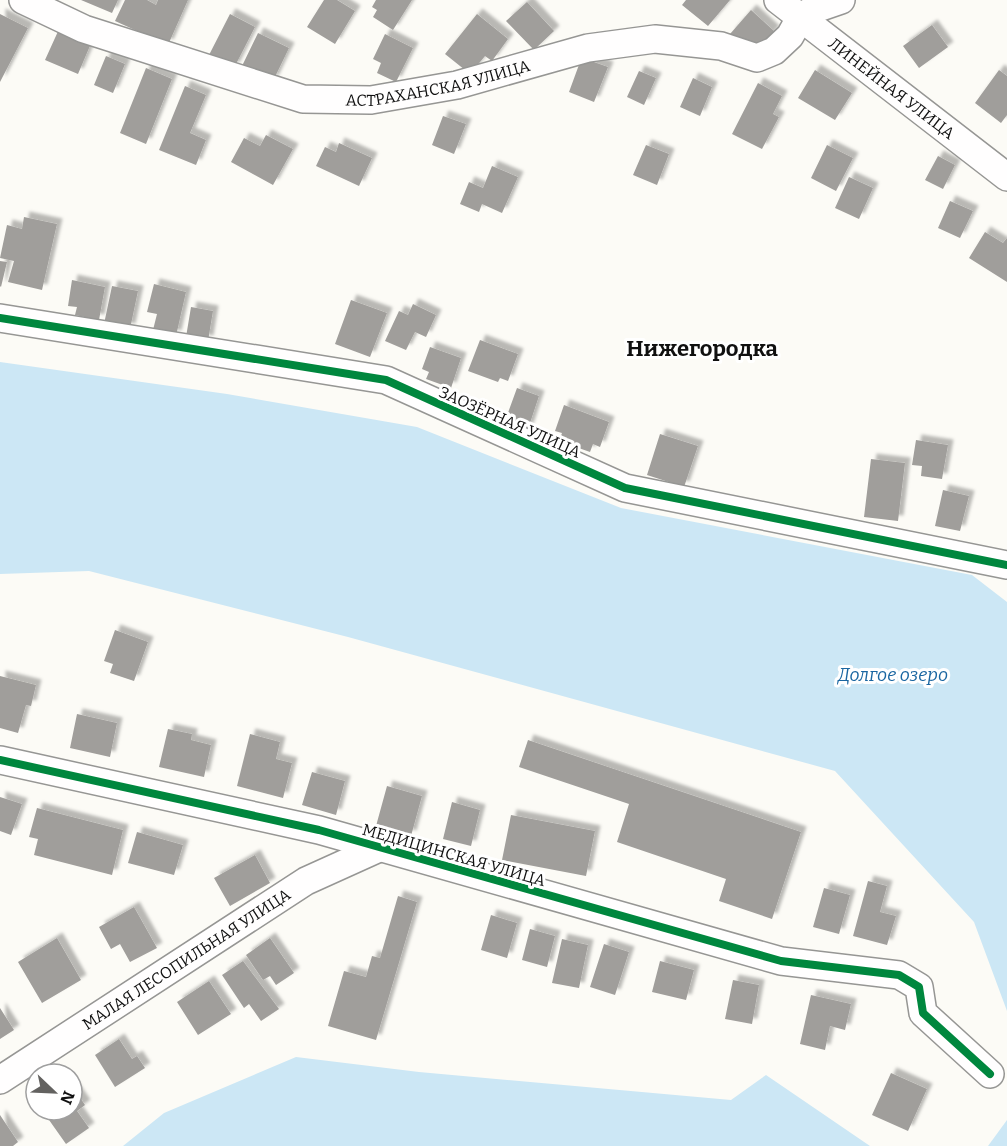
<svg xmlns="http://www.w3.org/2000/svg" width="1007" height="1146" font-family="Bitter,serif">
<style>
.water{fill:#cce7f5}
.building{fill:#a09e9b;filter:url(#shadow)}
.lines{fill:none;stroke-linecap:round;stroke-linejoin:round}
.street-casing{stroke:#969694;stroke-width:30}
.street{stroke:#fffefe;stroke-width:27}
.cycleway-casing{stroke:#fff;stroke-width:11}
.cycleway{stroke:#00873e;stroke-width:8}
.labels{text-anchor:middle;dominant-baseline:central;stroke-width:6;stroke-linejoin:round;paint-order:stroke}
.street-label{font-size:16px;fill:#101010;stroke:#fff}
.water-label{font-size:18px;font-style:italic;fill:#1a66a1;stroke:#fff}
.district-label{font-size:22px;font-weight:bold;fill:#101010;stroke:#fff}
</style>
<defs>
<filter id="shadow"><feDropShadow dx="5.5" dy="-5.5" stdDeviation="1.5" flood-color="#0004"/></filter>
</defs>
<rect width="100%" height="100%" fill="#fcfbf6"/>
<path class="water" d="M 0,362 L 227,394 L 417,427 L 621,508 L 972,575 L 1007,602 L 1007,1011 L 974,922 L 835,771 L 348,637 L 89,571 L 0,574 Z
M 296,1057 L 419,1072 L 731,1100 L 766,1075 L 870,1146 L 123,1146 L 164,1113 Z
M 1007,1120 L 1007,1146 L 988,1146 Z"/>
<path class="building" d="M 81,0 L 118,0 L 112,13 Z
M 125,0 L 147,0 L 156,5 L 158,0 L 188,0 L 168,45 L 115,21 Z
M 324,0 L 337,0 L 355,11 L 335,44 L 307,27 Z
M 376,0 L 412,0 L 393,30 L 373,17 L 377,10 L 372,7 Z
M 686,0 L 730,0 L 708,26 L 682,5 Z
M 527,2 L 554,31 L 534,50 L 506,21 Z
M 751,10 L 774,31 L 753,55 L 730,34 Z
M 0,14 L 28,28 L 0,82 Z
M 230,14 L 255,27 L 234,68 L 209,55 Z
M 477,14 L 508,39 L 492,61 L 485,56 L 470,74 L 445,54 Z
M 932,25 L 948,47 L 919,68 L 903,46 Z
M 60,27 L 92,41 L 78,74 L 45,60 Z
M 258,33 L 289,48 L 273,81 L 242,66 Z
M 385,34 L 413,48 L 396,82 L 377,73 L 381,63 L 373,59 Z
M 106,56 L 125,64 L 113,93 L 94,85 Z
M 588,60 L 608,67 L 594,102 L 569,92 L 580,62 L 585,64 Z
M 146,68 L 172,79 L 146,144 L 120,133 Z
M 815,70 L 852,93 L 835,120 L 798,98 Z
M 999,70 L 1007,76 L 1007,115 L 1001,123 L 975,103 Z
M 639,71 L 656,78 L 644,105 L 627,97 Z
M 693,78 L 712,87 L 700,116 L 680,107 Z
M 758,83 L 782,96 L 773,114 L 779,117 L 762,149 L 732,134 Z
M 185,86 L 206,95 L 190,133 L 206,140 L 196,165 L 159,150 Z
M 443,116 L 466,124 L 454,154 L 432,145 Z
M 266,135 L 293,149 L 273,185 L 231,162 L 244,138 L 260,146 Z
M 339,143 L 372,158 L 359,186 L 316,166 L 325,147 L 336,152 Z
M 646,145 L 669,154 L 657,185 L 633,175 Z
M 827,145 L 853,158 L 836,191 L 811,178 Z
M 938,156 L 955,165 L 943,189 L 925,180 Z
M 492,166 L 518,177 L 502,213 L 482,204 L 479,212 L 460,204 L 469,182 L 483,188 Z
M 849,177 L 873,188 L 859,219 L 835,208 Z
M 950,201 L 973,211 L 960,238 L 938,228 Z
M 24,217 L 57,224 L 42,290 L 8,282 L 14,261 L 0,258 L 7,225 L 22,229 Z
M 985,232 L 1003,243 L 1007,238 L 1007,282 L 969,258 Z
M 0,261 L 7,262 L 1,287 L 0,286 Z
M 72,280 L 105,287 L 99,320 L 75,315 L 77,307 L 68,306 Z
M 154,284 L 186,292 L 176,336 L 153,330 L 157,314 L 147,312 Z
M 112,286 L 138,291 L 130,329 L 104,324 Z
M 351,300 L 387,313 L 370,357 L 335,344 Z
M 413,304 L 436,315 L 426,337 L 415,332 L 406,350 L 385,341 L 399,311 L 408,315 Z
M 191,307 L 213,311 L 208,341 L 186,337 Z
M 480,340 L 518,354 L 508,381 L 500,378 L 498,382 L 468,371 Z
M 430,347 L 461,358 L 451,388 L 426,379 L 429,372 L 422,369 Z
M 517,388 L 539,396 L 528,429 L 505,421 Z
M 564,405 L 609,422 L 600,447 L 593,444 L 590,452 L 559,441 L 562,433 L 555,431 Z
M 660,434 L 698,446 L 684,487 L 647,475 Z
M 916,440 L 948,445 L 942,479 L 921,476 L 922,466 L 912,465 Z
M 871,459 L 905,463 L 898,521 L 864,517 Z
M 943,490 L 969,496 L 960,531 L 935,526 Z
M 115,630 L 148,642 L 134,681 L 110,673 L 113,664 L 104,661 Z
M 0,676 L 36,685 L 31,706 L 26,705 L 18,733 L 0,728 Z
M 77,714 L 117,723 L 110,757 L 70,748 Z
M 168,729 L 192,734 L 191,740 L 211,745 L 204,777 L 159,767 Z
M 250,734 L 280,742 L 276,759 L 292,763 L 283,798 L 237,786 Z
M 528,740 L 801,832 L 772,919 L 719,901 L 726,879 L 617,842 L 629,804 L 519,767 Z
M 312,772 L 345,781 L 336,815 L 302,805 Z
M 387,786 L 422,796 L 411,836 L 376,826 Z
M 0,797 L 22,804 L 11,835 L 0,831 Z
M 452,802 L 480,810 L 471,846 L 443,839 Z
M 37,808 L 123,830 L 112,875 L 34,855 L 38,839 L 29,837 Z
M 511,815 L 595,831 L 586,876 L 502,860 Z
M 137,832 L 183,845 L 174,875 L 128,863 Z
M 255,855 L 270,883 L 230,906 L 214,878 Z
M 868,881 L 887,886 L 880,912 L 896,916 L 887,945 L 853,936 Z
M 824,888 L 850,895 L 839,934 L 813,927 Z
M 398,896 L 417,902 L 376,1040 L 328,1026 L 344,971 L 366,977 L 372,956 L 380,958 Z
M 134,907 L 157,948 L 130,962 L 120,944 L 111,949 L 99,927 Z
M 491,915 L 517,923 L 507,958 L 481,950 Z
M 530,929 L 555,936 L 547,967 L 522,960 Z
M 57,938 L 81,980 L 42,1003 L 18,962 Z
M 270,938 L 294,973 L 276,985 L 270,976 L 263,980 L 246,955 Z
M 562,939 L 588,945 L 579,988 L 552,983 Z
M 604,944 L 629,952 L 615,995 L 590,987 Z
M 243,961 L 279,1009 L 261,1021 L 249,1004 L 244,1008 L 222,975 Z
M 660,961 L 694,970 L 686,1000 L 652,992 Z
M 733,980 L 759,985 L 752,1024 L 725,1019 Z
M 209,981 L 231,1014 L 198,1035 L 177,1002 Z
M 811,995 L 851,1004 L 845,1030 L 830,1026 L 825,1050 L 800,1044 Z
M 0,1008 L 14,1030 L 0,1039 Z
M 119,1039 L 132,1059 L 137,1056 L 145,1068 L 115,1087 L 95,1055 Z
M 891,1073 L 927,1089 L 908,1131 L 872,1115 Z
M 72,1086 L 85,1105 L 77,1111 L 89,1128 L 66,1144 L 42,1110 L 72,1110 Z
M 0,1115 L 18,1142 L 13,1146 L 0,1146 Z"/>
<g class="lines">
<defs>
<g id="street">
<path id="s1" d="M 23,0 L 84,29 L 303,99 L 371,100 L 457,85 L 588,48 L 655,39 L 721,46 L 757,58 L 774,51 L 790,36 L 800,18 L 812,10 L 841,0"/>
<path id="s2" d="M 778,0 L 1007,177"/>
<path d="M 0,318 L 386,380 L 625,488 L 1007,565"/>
<path d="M 0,760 L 319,830 L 781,961 L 899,975 L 919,987 L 923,1013 L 990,1074"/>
<path id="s3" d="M 0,1080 L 306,881 L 379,848"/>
</g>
</defs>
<use href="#street" class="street-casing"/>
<use href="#street" class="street"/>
<defs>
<path id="cycleway" d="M 0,318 L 386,380 L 625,488 L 1007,565
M 0,760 L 319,830 L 781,961 L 899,975 L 919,987 L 923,1013 L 990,1074"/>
</defs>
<use href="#cycleway" class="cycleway-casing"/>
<use href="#cycleway" class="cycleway"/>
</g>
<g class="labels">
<g class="street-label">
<text stroke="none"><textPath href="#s1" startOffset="434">АСТРАХАНСКАЯ УЛИЦА</textPath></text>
<text stroke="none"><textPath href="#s2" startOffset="144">ЛИНЕЙНАЯ УЛИЦА</textPath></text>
<text transform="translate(510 422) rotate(24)">ЗАОЗЁРНАЯ УЛИЦА</text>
<text transform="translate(454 855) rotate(16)">МЕДИЦИНСКАЯ УЛИЦА</text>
<text stroke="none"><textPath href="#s3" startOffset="222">МАЛАЯ ЛЕСОПИЛЬНАЯ УЛИЦА</textPath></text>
</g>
<g class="water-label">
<text x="893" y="675">Долгое озеро</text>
</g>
<g class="district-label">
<text x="702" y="348">Нижегородка</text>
</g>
</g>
<g transform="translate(54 1092) rotate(113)"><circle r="28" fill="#ffffff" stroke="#9f9f9f" stroke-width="1.5"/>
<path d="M0-4.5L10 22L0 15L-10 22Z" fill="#636260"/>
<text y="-9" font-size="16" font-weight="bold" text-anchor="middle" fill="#101010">N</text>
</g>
</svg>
